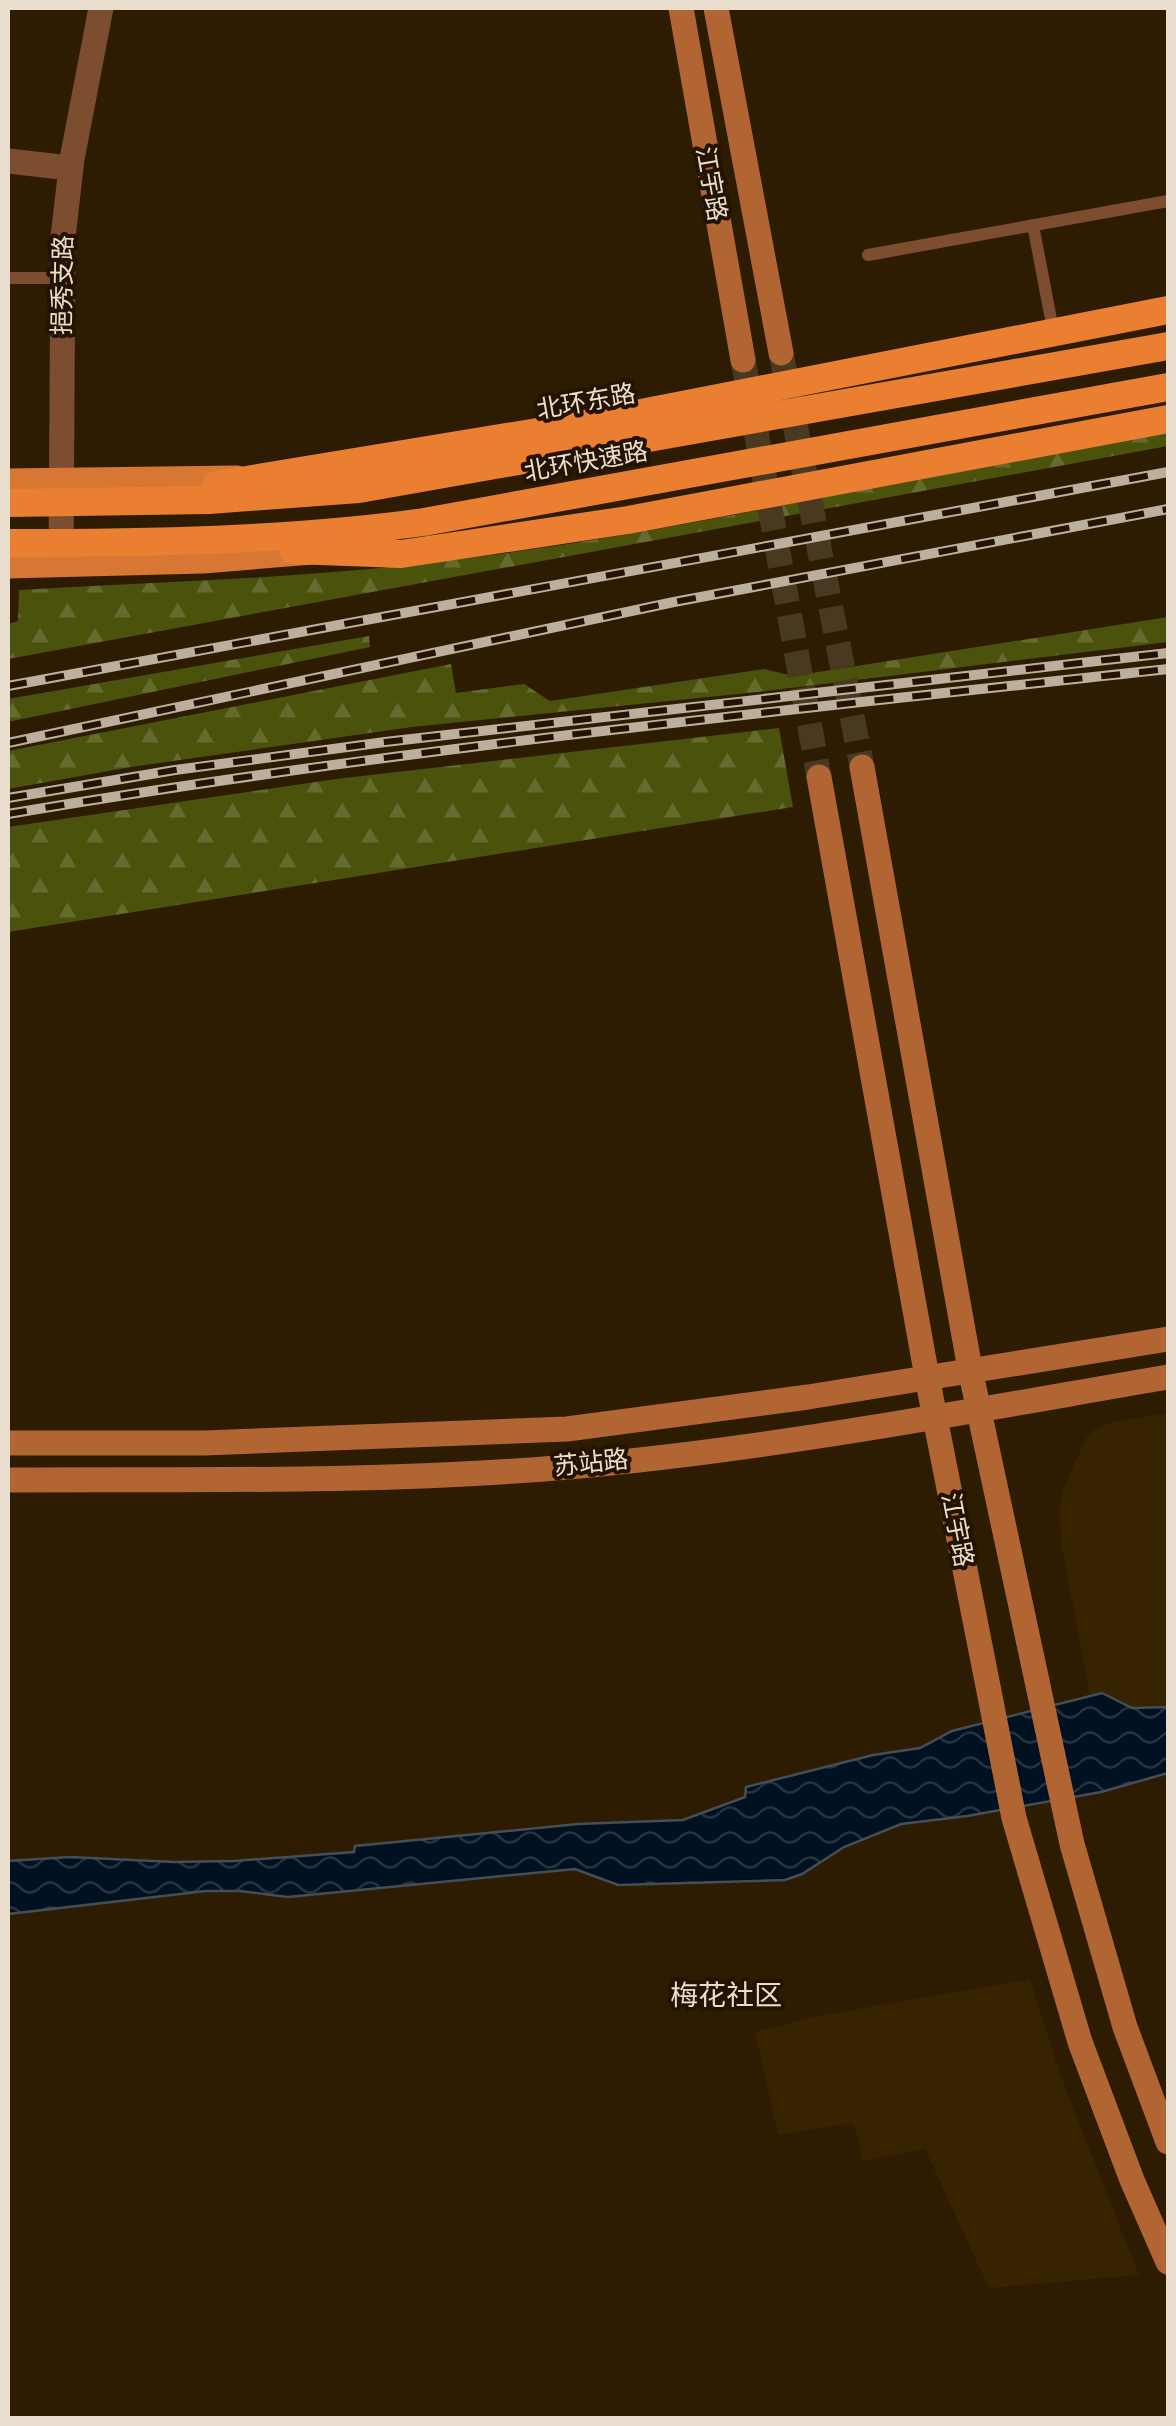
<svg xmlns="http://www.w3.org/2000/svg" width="1176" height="2426" font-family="'Nunito Sans','Noto Sans SC',sans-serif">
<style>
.built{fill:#372300}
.forest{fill:url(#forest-firs)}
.water{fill:url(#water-waves);stroke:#464e55;stroke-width:2.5}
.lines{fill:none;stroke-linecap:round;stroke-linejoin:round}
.secondary-tunnel{stroke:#493920;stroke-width:25;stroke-dasharray:25 12;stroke-linecap:butt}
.service{stroke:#7c4d2f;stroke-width:12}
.minor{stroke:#7c4d2f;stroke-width:25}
.tertiary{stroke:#7c4d2f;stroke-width:25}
.secondary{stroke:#b06533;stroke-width:25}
.primary{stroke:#d87733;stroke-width:25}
.trunk{stroke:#ea7f32;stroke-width:28}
.rail-casing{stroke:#bcaf9d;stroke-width:10}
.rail{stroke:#231300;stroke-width:6;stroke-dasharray:19;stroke-linecap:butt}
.labels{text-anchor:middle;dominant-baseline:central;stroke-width:8;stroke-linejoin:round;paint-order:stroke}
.street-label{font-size:25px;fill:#e9dece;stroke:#231300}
.neighbourhood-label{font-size:28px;fill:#e9dece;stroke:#231300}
</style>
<defs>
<pattern id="forest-firs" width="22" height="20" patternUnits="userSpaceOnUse" patternTransform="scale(2.5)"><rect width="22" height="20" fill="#4b520c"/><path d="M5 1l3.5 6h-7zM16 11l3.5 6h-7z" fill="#656a2e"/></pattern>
<pattern id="water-waves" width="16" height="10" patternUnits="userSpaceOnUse" patternTransform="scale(2.5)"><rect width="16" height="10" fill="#001121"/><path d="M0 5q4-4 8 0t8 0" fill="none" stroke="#253340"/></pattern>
</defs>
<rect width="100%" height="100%" fill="#2d1c01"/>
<path class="built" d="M 1168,1413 L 1168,1707 L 1132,1708 L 1102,1693 L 1090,1696 L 1062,1549 L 1059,1511 L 1062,1492 L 1085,1440 L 1094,1429 L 1112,1422 Z
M 1030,1979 L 1060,2074 L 1139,2275 L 989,2288 L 925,2149 L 863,2161 L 854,2123 L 778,2135 L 755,2032 L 812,2017 Z"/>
<path class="forest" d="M 1168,424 L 1168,446 L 8,659 L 8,624 L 18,621 L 19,590 C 154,582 291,579 426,563 C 676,535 923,475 1168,424 Z
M 1168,617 L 1168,642 L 758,692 L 412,727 L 131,767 L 8,789 L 8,751 L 451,664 L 456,693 L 524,684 L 550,701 L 764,669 L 793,676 Z
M 369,636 L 370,647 L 8,722 L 8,699 Z
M 779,728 L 793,807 L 8,932 L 8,827 L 336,779 Z"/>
<path class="water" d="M 1102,1693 L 1132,1708 L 1168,1707 L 1168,1773 L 1101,1792 L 967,1816 L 901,1824 L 844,1847 L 802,1874 L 785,1880 L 618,1885 L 575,1869 L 288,1897 L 240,1891 L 206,1891 L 8,1914 L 8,1861 L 70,1857 L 174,1862 L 234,1861 L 354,1852 L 355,1846 L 578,1824 L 683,1820 L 745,1797 L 746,1787 L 873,1755 L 920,1748 L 952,1731 Z"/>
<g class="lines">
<path class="secondary-tunnel" d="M 781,353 L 862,767
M 743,360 L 819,777"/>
<path class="service" d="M 1033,225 L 1054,335
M 868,255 L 1168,201
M 8,278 L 63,278"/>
<path class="minor" d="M 8,161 L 70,168"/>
<path class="tertiary" d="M 61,559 L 63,237 L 72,159 L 101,8"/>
<path class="secondary" d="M 681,8 L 743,360
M 716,8 L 781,353
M 862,767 L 970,1369 L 1072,1844 L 1125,2027 L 1168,2142
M 819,777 L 927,1377 L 1014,1818 L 1080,2042 L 1132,2180 L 1168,2262
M 8,1443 L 204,1443 L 567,1429 L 808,1397 L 1168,1339
M 8,1480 C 194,1479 382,1483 569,1467 C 771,1449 969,1411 1168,1377"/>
<path class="primary" d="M 8,481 L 237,478
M 8,566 L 203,561 L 312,552"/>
<path class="trunk" d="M 216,485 L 580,425 L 1168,310
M 8,503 L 209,500 L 359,489 L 1168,346
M 8,543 C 146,543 286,541 424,522 L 1168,387
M 293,550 L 401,554 L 628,520 L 1168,419"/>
<defs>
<path id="rail" d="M 8,686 L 1168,472
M 8,743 L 674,602 L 1168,509
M 8,798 L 175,770 L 385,742 L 1168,653
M 8,814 C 392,749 781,711 1168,669"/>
</defs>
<use href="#rail" class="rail-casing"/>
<use href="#rail" class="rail"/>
</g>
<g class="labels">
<g class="street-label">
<text transform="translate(711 184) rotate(80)">江宇路</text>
<text transform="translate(63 285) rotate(-89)">挹秀支路</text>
<text transform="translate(586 402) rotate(-10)">北环东路</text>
<text transform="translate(586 462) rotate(-10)">北环快速路</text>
<text transform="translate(591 1463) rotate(-6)">苏站路</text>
<text transform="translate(957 1530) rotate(79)">江宇路</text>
</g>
<g class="neighbourhood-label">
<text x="726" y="1996">梅花社区</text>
</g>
</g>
<rect width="1176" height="2426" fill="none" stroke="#e9dece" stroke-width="20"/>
</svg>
